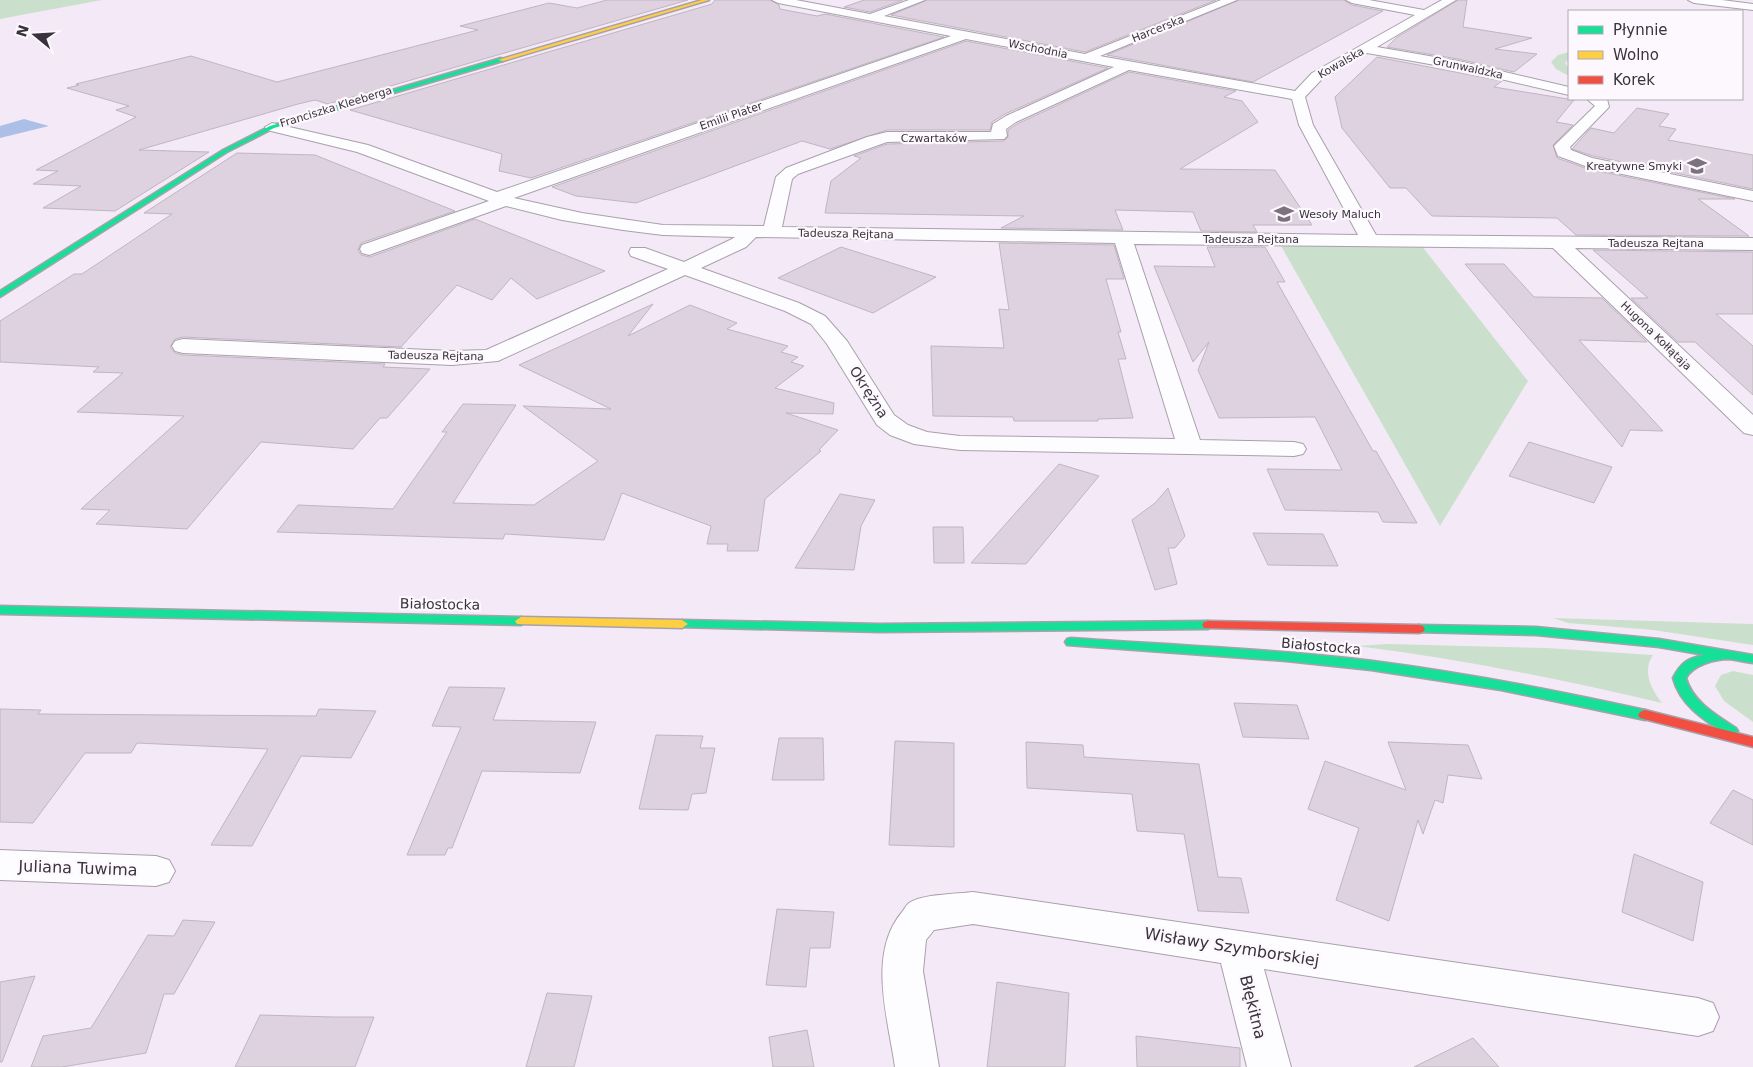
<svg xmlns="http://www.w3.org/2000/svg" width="1753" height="1067" font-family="'DejaVu Sans',sans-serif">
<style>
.green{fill:#cbe0cc}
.water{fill:#acbfe7}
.building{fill:#ded1e0;stroke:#bfb6c1}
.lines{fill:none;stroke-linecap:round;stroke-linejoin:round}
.street-casing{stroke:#a8a0ab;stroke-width:2}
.fast-casing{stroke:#a8a0ab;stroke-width:3}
.slow-casing{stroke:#a8a0ab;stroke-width:3}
.jam-casing{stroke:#a8a0ab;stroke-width:3}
.street{fill:#fdfcfe;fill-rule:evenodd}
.fast{fill:#16e098;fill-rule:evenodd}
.slow{fill:#ffcf43;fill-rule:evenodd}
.jam{fill:#f24e42;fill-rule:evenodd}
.labels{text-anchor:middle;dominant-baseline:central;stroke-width:4.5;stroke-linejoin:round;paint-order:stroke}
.far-street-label{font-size:11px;fill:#3a323c;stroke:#fcf8fd}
.far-poi-label{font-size:11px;fill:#3a323c;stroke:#fcf8fd;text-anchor:end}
.street-label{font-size:14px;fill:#3a323c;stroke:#fcf8fd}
.near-street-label{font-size:16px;fill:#3a323c;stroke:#fcf8fd}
</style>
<rect width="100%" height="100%" fill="#f4eaf7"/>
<path class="green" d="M 0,0 L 102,0 L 0,19 Z
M 1569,52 L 1569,59 L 1565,63 L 1569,69 L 1569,76 L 1556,69 L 1551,62 L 1558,55 Z
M 1421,245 L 1528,381 L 1440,526 L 1281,246 Z
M 1553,618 L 1753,624 L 1753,645 L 1653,630 L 1568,623 Z
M 1387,644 L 1547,648 L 1653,655 C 1642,671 1651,689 1662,703 C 1561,679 1460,659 1357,646 Z
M 1733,671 L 1753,675 L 1753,722 L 1724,701 L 1715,686 L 1721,675 Z"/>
<path class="water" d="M 24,119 L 49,126 L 0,138 L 0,126 Z"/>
<path class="building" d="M 607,0 L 688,0 L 328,104 L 315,100 L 298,104 L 139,150 L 209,152 L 115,211 L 43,208 L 81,186 L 33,184 L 58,171 L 36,170 L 136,117 L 116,110 L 129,106 L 67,88 L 79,85 L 76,84 L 191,56 L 277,82 L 478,30 L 460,26 L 549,3 L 577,8 Z
M 715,0 L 770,0 L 779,5 L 780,9 L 817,16 L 825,14 L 944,37 L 531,178 L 499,171 L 502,154 L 350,110 L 712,4 Z
M 864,0 L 903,0 L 870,12 L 844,7 Z
M 927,0 L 1216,0 L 1085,52 L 891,15 Z
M 1239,0 L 1344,0 L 1352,5 L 1383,11 L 1253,82 L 1107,55 Z
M 1458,0 L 1467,0 L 1463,27 L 1532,38 L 1495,49 L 1537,54 L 1514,72 L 1458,59 L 1387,47 L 1396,38 Z
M 966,41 L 1108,68 L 1005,114 L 992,122 L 990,130 L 887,130 L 830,149 L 802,141 L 636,203 L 576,196 L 552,187 Z
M 1377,57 L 1502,81 L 1494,87 L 1574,100 L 1556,122 L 1573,125 L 1553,145 L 1557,158 L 1588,169 L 1735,199 L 1698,199 L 1749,236 L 1576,235 L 1557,218 L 1432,216 L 1406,188 L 1390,188 L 1342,128 L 1335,97 Z
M 1129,72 L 1236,91 L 1224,97 L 1242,101 L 1258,122 L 1180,169 L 1275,170 L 1312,225 L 1253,225 L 1257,232 L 1201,231 L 1193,212 L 1115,210 L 1123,230 L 1001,228 L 1024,216 L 825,213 L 831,181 L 861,158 L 854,156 L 887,144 L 1004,141 L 1008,137 L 1008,130 L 1017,124 Z
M 1637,108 L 1669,114 L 1659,126 L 1676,129 L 1668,140 L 1753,155 L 1753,189 L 1593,156 L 1572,149 L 1591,128 L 1614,133 Z
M 237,153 L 315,155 L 455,211 L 361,243 L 358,250 L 361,255 L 370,257 L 475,219 L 605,271 L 537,299 L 511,278 L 492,300 L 457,285 L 401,347 L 183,337 L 175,339 L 170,347 L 175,353 L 183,355 L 385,364 L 383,367 L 430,369 L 387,418 L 380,418 L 353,449 L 261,442 L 187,529 L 96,524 L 110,510 L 81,509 L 184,416 L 77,412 L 123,373 L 93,372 L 99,367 L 0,362 L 0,321 L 74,274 L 82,274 L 172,214 L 144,213 Z
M 999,243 L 1114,245 L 1124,279 L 1106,279 L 1121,332 L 1118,332 L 1126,359 L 1118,359 L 1133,418 L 1098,419 L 1098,421 L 1014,421 L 1013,417 L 933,416 L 931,346 L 1004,348 L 999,309 L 1009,310 Z
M 841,247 L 936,277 L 873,313 L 778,278 Z
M 1207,247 L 1265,247 L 1285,282 L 1277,282 L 1373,451 L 1376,451 L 1417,523 L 1383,522 L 1378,512 L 1285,510 L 1267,469 L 1342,470 L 1315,417 L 1219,418 L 1198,370 L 1209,342 L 1193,362 L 1154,266 L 1215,267 Z
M 1593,250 L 1753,252 L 1753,314 L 1716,314 L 1753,346 L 1753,395 L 1695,342 L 1678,342 L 1631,298 L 1648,298 Z
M 1465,264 L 1504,264 L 1534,297 L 1602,298 L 1647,342 L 1579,340 L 1663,431 L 1630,430 L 1622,447 Z
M 653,304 L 628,336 L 690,305 L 737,323 L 727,329 L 788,346 L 781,352 L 798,357 L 791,362 L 804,366 L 775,388 L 834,403 L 833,414 L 786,413 L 838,430 L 819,450 L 821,451 L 765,499 L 758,551 L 727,551 L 728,544 L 707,544 L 711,526 L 622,493 L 604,540 L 505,534 L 503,539 L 277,532 L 298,505 L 393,509 L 447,432 L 442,432 L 463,404 L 516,405 L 453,503 L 534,505 L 598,461 L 523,406 L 611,409 L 519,365 Z
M 1529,442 L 1612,467 L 1594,503 L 1509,476 Z
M 1059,464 L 1099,476 L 1026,564 L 971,563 Z
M 1168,488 L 1185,536 L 1175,548 L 1168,548 L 1177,584 L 1155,590 L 1132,520 L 1155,503 Z
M 840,494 L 875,500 L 861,526 L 854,570 L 795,568 Z
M 933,527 L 963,527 L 964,563 L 934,563 Z
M 1253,533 L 1323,534 L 1338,566 L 1268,565 Z
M 449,687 L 505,688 L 493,720 L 596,722 L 580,773 L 482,771 L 452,848 L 448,848 L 445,855 L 407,855 L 461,727 L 432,726 Z
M 1234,703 L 1297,705 L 1309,739 L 1243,737 Z
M 0,709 L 41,710 L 38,714 L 316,716 L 319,709 L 376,711 L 351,758 L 301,756 L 252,846 L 211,845 L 268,749 L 137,743 L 131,753 L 85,753 L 33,823 L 0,822 Z
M 656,735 L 703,736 L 700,748 L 715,748 L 706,793 L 692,794 L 688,810 L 639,809 Z
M 779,738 L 823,738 L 824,780 L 772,780 Z
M 895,741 L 954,743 L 954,847 L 889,845 Z
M 1026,742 L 1083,745 L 1084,757 L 1199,764 L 1218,877 L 1241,878 L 1249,913 L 1198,911 L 1184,834 L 1137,831 L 1132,794 L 1027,788 Z
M 1388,742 L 1468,745 L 1482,779 L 1448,775 L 1443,803 L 1435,800 L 1423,834 L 1418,820 L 1389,921 L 1336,900 L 1359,828 L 1308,809 L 1325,761 L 1406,790 Z
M 1733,790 L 1753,800 L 1753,845 L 1710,823 Z
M 1634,854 L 1703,882 L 1693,941 L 1622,912 Z
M 777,909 L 834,912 L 830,948 L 810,948 L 806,987 L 766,985 Z
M 183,920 L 215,922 L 174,994 L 164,994 L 146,1053 L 62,1067 L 31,1067 L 43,1036 L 91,1028 L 148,935 L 174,936 Z
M 35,976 L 2,1062 L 0,1062 L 0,982 Z
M 997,982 L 1069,993 L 1065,1067 L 987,1067 Z
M 547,993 L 592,996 L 574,1067 L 526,1067 Z
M 260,1015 L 333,1017 L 374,1017 L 355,1067 L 235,1067 Z
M 807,1030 L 814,1067 L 773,1067 L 769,1037 Z
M 1136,1036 L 1240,1048 L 1240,1067 L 1137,1067 Z
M 1473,1038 L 1499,1067 L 1414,1067 Z"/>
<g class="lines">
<defs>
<path id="street" d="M 772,0 L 796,0 L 870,14 L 909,0 L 925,0 L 884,16 L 1085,54 L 1221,0 L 1237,0 L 1100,56 L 1295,91 L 1312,73 L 1415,15 L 1352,3 L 1346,0 L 1369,0 L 1424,10 L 1442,0 L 1456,0 L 1377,47 L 1458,61 L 1569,87 L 1569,95 L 1458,69 L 1367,53 L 1322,79 L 1305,97 L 1313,125 L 1376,235 L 1753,238 L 1753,250 L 1575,248 L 1753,415 L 1753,435 L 1744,433 L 1553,248 L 1134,244 L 1200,440 L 1294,442 L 1303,444 L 1306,449 L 1303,454 L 1294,456 L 960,450 L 914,444 L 890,435 L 877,425 L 827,344 L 811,324 L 785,311 L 685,275 L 498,361 L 452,365 L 183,353 L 175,351 L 172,346 L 175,341 L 183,339 L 452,351 L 486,350 L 668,269 L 631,256 L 629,252 L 631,248 L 645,248 L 684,262 L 732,239 L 735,237 L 663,235 L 623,230 L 562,220 L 506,206 L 369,255 L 362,253 L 360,249 L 362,245 L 489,201 L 357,152 L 267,130 L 265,127 L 272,123 L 368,145 L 497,192 L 951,36 L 778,3 ZM 966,39 L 1114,67 L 1006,116 L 993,124 L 991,132 L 887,132 L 867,137 L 786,168 L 776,177 L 764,226 L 663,225 L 582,213 L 514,198 ZM 1129,70 L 1292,99 L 1299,125 L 1358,235 L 782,227 L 792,179 L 798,174 L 887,142 L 1004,139 L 1007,136 L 1006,129 L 1016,122 ZM 756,237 L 1115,243 L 1175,439 L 960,436 L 927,432 L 908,425 L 894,415 L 847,341 L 825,316 L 799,303 L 701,268 L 746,247 Z
M 1688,0 L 1722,0 L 1753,4 L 1753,10 L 1694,3 Z
M 1587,99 L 1607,99 L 1609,107 L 1570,147 L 1571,150 L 1592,158 L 1753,191 L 1753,201 L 1588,167 L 1558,156 L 1554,146 L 1557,143 L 1595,106 Z
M 0,850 L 156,856 L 169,860 L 175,871 L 169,882 L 156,886 L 0,880 Z
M 973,892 L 1698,998 L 1713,1003 L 1719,1017 L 1713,1031 L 1698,1036 L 1264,969 L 1291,1067 L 1247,1067 L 1221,963 L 973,924 L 934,930 L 926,940 L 923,971 L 939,1067 L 895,1067 C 888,1018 867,954 902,912 C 904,910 906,905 909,903 C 922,894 957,894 973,892 Z"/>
<path id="fast" d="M 501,58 L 503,61 L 274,128 L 227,152 L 0,297 L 0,291 L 223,150 L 270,126 Z
M 0,606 L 521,617 L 527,621 L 521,625 L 0,614 Z
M 682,620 L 880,624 L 1208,621 L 1214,625 L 1208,629 L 880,632 L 678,627 L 676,624 Z
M 1419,625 L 1536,627 L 1659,639 L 1753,655 L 1753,663 C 1745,662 1737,660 1729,659 C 1715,659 1693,665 1686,678 C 1692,701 1716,715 1736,728 L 1738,731 L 1736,734 L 1731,736 L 1726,734 C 1704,720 1680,705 1673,678 C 1681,662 1688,658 1705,655 L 1659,647 L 1536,635 L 1415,632 L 1413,629 L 1415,626 Z
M 1071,638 C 1172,645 1273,649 1373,661 C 1465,673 1555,690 1645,710 L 1650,712 L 1652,715 L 1650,718 L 1645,720 L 1501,690 L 1371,670 L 1286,661 L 1067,645 L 1065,642 L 1067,639 Z"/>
<path id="slow" d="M 702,0 L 709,0 L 503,61 L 498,60 Z
M 521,617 L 682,620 L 688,624 L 682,628 L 517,624 L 515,621 Z"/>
<path id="jam" d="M 1208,621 L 1419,625 L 1423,626 L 1425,629 L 1423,632 L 1419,633 L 1204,628 L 1202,625 L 1204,622 Z
M 1645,710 L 1753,737 L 1753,747 L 1640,718 L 1638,715 L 1640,712 Z"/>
</defs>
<use href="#street" class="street-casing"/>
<use href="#fast" class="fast-casing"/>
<use href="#slow" class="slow-casing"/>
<use href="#jam" class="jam-casing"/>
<use href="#street" class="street"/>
<use href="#fast" class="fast"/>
<use href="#slow" class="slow"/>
<use href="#jam" class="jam"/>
</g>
<defs>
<symbol id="school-bare" viewBox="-9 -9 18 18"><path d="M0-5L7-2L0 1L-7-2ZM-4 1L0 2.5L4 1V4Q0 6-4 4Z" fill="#7b727d" stroke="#fcf8fd" stroke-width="2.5" paint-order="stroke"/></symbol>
</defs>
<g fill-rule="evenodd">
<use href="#school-bare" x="1683" y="152" width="28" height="28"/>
<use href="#school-bare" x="1270" y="200" width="28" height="28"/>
</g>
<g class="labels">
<g class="far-street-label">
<text transform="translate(1158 29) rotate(-22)">Harcerska</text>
<text transform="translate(1038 49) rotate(11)">Wschodnia</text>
<text transform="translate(1341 63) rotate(-30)">Kowalska</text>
<text transform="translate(1468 68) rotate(12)">Grunwaldzka</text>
<text transform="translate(336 107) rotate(-17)">Franciszka Kleeberga</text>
<text transform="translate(731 116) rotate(-19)">Emilii Plater</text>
<text x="934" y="138">Czwartaków</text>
<text transform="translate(846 234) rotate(1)">Tadeusza Rejtana</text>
<text x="1251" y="239">Tadeusza Rejtana</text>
<text x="1656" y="243">Tadeusza Rejtana</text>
<text transform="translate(1656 336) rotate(44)">Hugona Kołłątaja</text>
<text transform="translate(436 356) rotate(1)">Tadeusza Rejtana</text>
</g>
<g class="far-poi-label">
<text x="1682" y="166">Kreatywne Smyki</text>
<text x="1299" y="214" text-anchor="start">Wesoły Maluch</text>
</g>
<g class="street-label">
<text transform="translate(869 392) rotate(57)">Okrężna</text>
<text transform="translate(440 604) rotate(1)">Białostocka</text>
<text transform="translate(1321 646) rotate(5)">Białostocka</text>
</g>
<g class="near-street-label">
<text transform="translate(78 868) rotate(2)">Juliana Tuwima</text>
<text transform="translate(1232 947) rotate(9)">Wisławy Szymborskiej</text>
<text transform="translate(1253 1007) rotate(76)">Błękitna</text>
</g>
</g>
<rect x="1568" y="10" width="175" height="90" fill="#fcf8fd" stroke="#aea9b0"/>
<rect x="1578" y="26" width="25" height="8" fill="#16e098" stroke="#aea9b0"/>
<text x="1613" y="35" font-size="15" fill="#3a323c">Płynnie</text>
<rect x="1578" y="51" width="25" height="8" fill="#ffcf43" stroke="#aea9b0"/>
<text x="1613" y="60" font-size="15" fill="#3a323c">Wolno</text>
<rect x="1578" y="76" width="25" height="8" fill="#f24e42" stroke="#aea9b0"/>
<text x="1613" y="85" font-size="15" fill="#3a323c">Korek</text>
<g transform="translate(35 35) rotate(288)" stroke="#fcf8fd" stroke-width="4" paint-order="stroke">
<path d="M0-4L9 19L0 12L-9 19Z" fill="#3a323c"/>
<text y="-8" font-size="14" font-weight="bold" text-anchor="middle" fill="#3a323c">N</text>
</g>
</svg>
